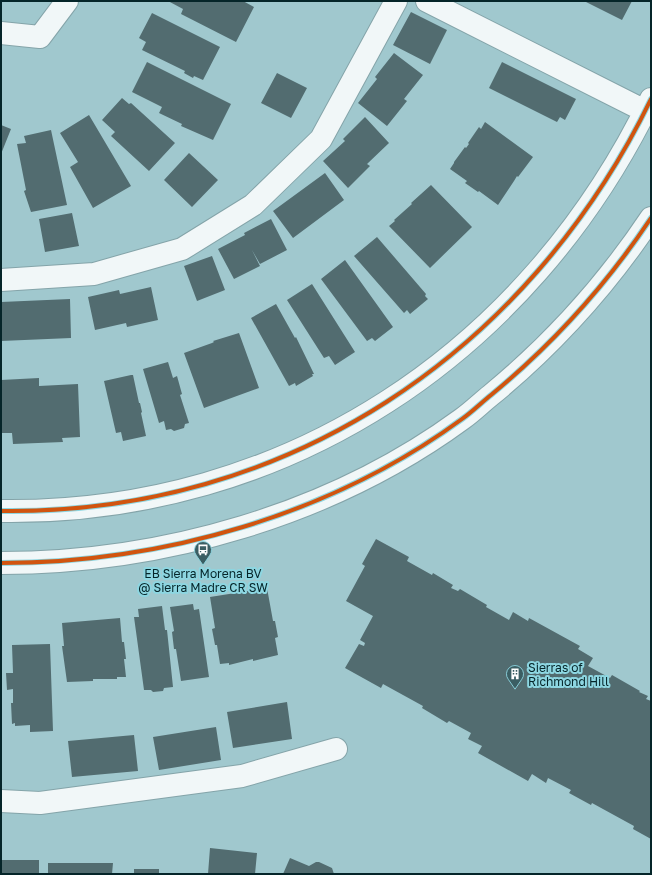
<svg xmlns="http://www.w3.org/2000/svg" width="652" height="875" font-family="'Golos Text',sans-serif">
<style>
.building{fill:#526c70}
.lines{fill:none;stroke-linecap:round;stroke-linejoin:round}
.minor-casing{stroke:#84a4a9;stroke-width:24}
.minor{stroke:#f1f7f8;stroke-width:22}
.cycleway-casing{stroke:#8dd6e1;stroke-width:6}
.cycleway{stroke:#d1540f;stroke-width:4}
.labels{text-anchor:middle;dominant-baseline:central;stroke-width:4;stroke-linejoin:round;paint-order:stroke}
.poi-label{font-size:12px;fill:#052529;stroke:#8dd6e1}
</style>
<rect width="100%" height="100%" fill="#a0c8ce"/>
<path class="building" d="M 168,1 L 243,1 L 254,7 L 236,42 L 181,14 L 183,9 Z
M 584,1 L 632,1 L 622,20 Z
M 411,12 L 447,30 L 430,64 L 393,45 Z
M 152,13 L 220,47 L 203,80 L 194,76 L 193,78 L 184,73 L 185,71 L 142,50 L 146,42 L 139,38 Z
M 394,53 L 423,75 L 404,99 L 407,101 L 387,126 L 358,103 L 377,79 L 375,77 Z
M 147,62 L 231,104 L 213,140 L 181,126 L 182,124 L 159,113 L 162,107 L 132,92 Z
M 502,62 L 576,99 L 565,120 L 560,117 L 557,122 L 489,88 Z
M 277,73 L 307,88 L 291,118 L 261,103 Z
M 122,98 L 129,104 L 131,103 L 175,143 L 149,171 L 111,136 L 115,132 L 102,120 Z
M 89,115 L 131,186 L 93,208 L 70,167 L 78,162 L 60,133 Z
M 365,117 L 389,143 L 367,164 L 370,166 L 348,188 L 323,161 L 345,141 L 343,139 Z
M 485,122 L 533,157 L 518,177 L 517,176 L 514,181 L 498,205 L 479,191 L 478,192 L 465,183 L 467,181 L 450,169 L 454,163 L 454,162 L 465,147 L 466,148 L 469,144 L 468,143 L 479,127 L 481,129 Z
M 1,125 L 11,129 L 1,154 Z
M 51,130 L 67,205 L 31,212 L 24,191 L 26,190 L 17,144 L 26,143 L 24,136 Z
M 189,153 L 218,180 L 192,207 L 164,180 Z
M 325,173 L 344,200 L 293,238 L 273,211 Z
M 431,185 L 472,227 L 430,268 L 389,226 L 395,221 L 394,220 L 412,204 L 411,203 Z
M 72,213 L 79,246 L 45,252 L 39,219 Z
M 271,219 L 287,250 L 260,264 L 252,250 L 260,266 L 234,279 L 218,249 L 245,235 L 244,233 Z
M 377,237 L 426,294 L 425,296 L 428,299 L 410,314 L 407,310 L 404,313 L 354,256 Z
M 212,256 L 225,290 L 197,301 L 184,266 Z
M 345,260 L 393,327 L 375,341 L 372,338 L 367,341 L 321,279 Z
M 312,284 L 355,352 L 335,365 L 329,356 L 324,358 L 287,300 Z
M 151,287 L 158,320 L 127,327 L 126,323 L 95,330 L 88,297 L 119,290 L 120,294 Z
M 70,299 L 71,338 L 1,341 L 1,302 Z
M 276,304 L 295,338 L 296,337 L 314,374 L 312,374 L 313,376 L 296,386 L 295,383 L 289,386 L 251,318 Z
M 239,333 L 259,388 L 204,408 L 184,353 L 212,343 L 214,342 L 213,341 Z
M 168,362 L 173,378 L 177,376 L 182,394 L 180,395 L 189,423 L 185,424 L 184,428 L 174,431 L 171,429 L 166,430 L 164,421 L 159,423 L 143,369 Z
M 131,375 L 133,375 L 139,403 L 140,403 L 142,412 L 141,413 L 146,436 L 123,441 L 121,432 L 116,433 L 104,381 Z
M 39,378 L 39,386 L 78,384 L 80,437 L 62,438 L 63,442 L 13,444 L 12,433 L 1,433 L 1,380 Z
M 376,539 L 409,557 L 407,561 L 432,575 L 433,573 L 453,585 L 451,588 L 458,591 L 460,589 L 487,605 L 486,607 L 509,620 L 513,612 L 528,621 L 529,618 L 580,646 L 578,649 L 593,658 L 588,666 L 610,678 L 612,675 L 640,691 L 639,692 L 648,696 L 646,699 L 651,701 L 651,839 L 633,829 L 634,826 L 592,803 L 591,805 L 569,793 L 571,790 L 548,778 L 546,783 L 532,774 L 528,781 L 478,753 L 482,746 L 468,739 L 471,733 L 449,721 L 447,723 L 422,708 L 423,706 L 383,684 L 381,688 L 345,668 L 359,644 L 364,646 L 365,643 L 360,640 L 373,616 L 346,601 L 365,566 L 362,564 Z
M 267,588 L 273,621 L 275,621 L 278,637 L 275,638 L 278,655 L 253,661 L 253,659 L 229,665 L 229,663 L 220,664 L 217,645 L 215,645 L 212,629 L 215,628 L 210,597 Z
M 193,604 L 194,610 L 199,609 L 209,677 L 181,681 L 176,649 L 174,649 L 172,632 L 174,631 L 170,607 Z
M 162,606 L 165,630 L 167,630 L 173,687 L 164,688 L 163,691 L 153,692 L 151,690 L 144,690 L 134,617 L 139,617 L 138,609 Z
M 120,618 L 122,642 L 124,642 L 126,659 L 124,659 L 126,677 L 117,677 L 117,679 L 93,679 L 93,681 L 67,682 L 62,646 L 64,646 L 62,623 Z
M 50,644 L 53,731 L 30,732 L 30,725 L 15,726 L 15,723 L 12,724 L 11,703 L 13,703 L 13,689 L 7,690 L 6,673 L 13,673 L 12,645 Z
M 287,702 L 292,739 L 233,748 L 227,712 Z
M 216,727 L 221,760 L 159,770 L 153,737 Z
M 134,735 L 138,771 L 72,777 L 68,741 Z
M 210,848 L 257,853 L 255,874 L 208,874 Z
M 290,858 L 309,866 L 316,862 L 319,862 L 332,868 L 334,874 L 283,874 Z
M 1,860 L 39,860 L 39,874 L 1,874 Z
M 48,863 L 113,863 L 112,874 L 48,874 Z
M 134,869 L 159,869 L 159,874 L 134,874 Z"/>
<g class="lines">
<defs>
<path id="minor" d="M 427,1 L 651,114
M 1,33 L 40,37 L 67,1
M 1,280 L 94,274 L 182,249 L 253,205 L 321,139 L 396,1
M 1,511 C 286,515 528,353 651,99
M 1,563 C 162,563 331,515 462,419 C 472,412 481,403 491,395 C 553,344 607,284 651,218
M 1,801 L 40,803 L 242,776 L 336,749"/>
</defs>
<use href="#minor" class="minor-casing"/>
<use href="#minor" class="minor"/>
<defs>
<path id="cycleway" d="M 1,511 C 286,515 528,353 651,99
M 1,563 C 162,563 331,515 462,419 C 472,412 481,403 491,395 C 553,344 607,284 651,218"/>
</defs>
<use href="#cycleway" class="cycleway-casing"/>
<use href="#cycleway" class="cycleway"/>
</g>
<defs>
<symbol id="bus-pin" viewBox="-11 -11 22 30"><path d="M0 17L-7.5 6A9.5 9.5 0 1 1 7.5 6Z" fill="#3b5e63" stroke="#8dd6e1"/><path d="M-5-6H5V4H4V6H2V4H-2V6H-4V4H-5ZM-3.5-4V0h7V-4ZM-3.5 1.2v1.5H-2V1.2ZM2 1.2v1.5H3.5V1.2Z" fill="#fff"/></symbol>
<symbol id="building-pin" viewBox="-11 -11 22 30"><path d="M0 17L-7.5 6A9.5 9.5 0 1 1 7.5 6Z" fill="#3b5e63" stroke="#8dd6e1"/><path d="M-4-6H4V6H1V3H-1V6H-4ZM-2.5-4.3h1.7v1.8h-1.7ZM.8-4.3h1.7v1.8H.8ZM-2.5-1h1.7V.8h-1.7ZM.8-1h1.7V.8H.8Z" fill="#fff"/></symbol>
</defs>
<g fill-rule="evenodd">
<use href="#bus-pin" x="193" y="540" width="20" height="27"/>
<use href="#building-pin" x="505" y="664" width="20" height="27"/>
</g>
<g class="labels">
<g class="poi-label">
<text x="203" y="573">EB Sierra Morena BV<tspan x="203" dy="14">@ Sierra Madre CR SW</tspan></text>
<text x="528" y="667" text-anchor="start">Sierras of<tspan x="528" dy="14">Richmond Hill</tspan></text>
</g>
</g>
<rect width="652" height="875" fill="none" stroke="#052529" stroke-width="4"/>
</svg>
